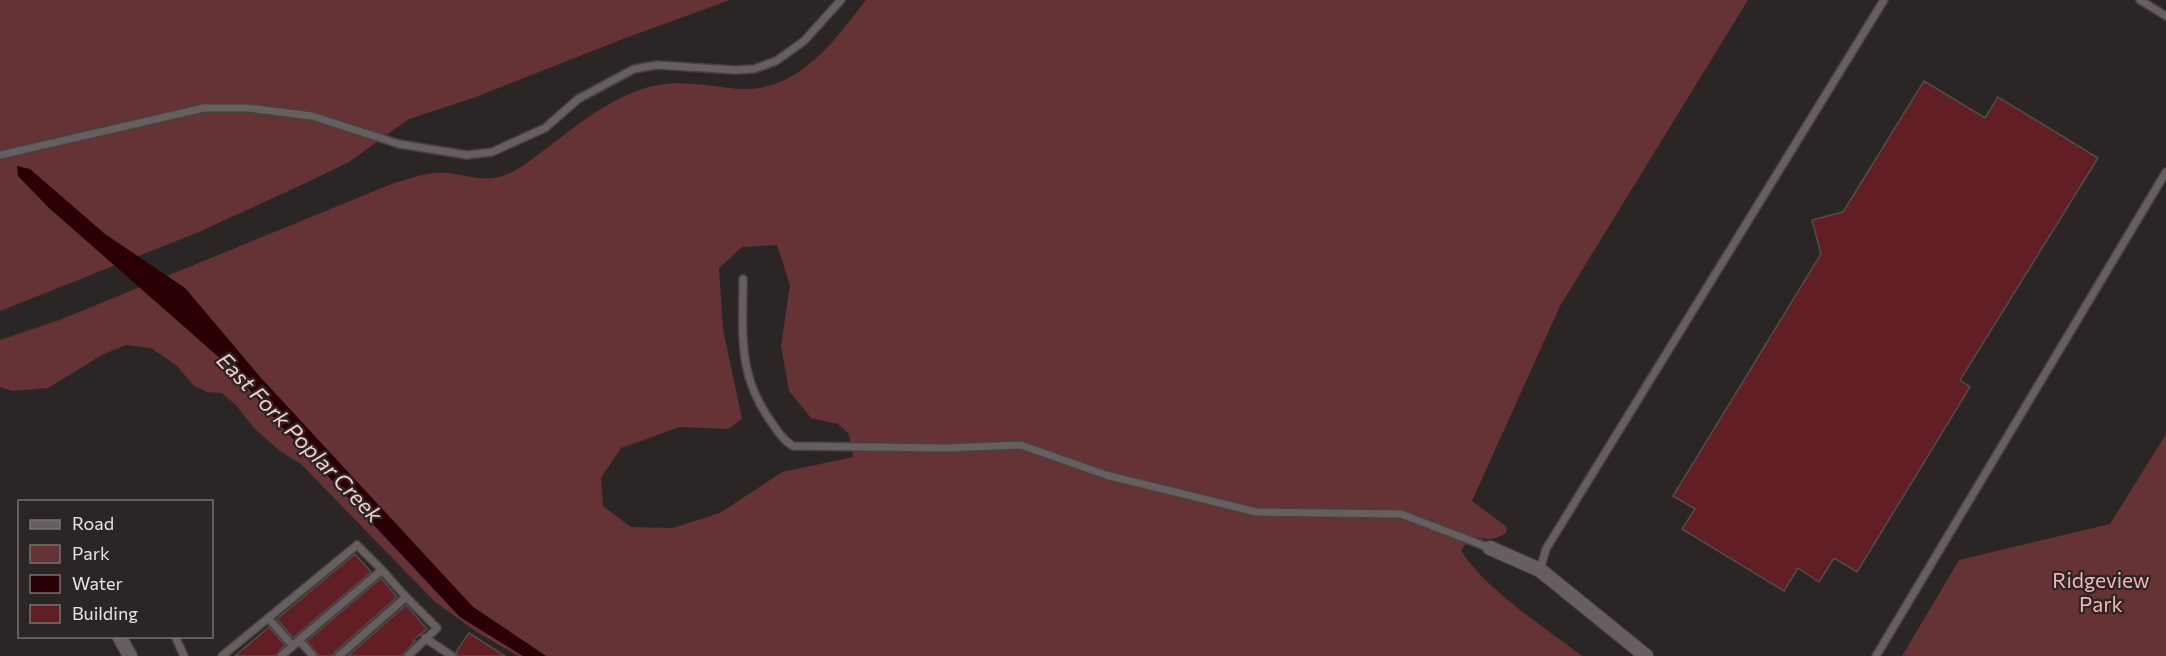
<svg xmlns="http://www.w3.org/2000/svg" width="2166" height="656" font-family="Commissioner,sans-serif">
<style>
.green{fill:#653235;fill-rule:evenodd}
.water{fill:#2b0004}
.building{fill:#611e24;stroke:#534c4c;stroke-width:1.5}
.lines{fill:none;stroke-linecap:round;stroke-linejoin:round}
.lane-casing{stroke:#474141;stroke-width:10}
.street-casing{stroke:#474141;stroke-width:16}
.lane{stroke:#675f5f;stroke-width:7}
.street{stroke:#675f5f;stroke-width:14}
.labels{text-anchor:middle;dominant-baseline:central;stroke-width:4.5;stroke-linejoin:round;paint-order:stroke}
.park-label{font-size:21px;fill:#f6b5b5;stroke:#2c2525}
.water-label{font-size:22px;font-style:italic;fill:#f9cccc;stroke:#2c2525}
</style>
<rect width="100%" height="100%" fill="#2c2525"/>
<path class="green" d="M 0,0 L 730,0 L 623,39 L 473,98 L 409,119 L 349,162 L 310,181 L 199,232 L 0,311 Z
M 866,0 L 1748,0 L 1560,306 L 1472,501 L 1507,527 L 1506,533 C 1494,541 1486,540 1472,536 L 1461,550 C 1482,587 1547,629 1582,656 L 546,656 L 473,607 L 260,377 L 185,288 L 167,276 L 394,183 C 412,178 429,171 447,173 C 468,175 484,183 505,175 C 520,170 534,157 547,148 C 577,125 604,103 639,90 C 670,79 698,84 729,88 C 795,97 830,46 866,0 ZM 777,245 L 790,285 L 781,346 L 789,391 L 811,418 L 838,424 L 849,434 L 853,457 L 782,472 L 720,513 L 673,528 L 631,527 L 603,506 L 601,478 L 621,448 L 680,427 L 728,429 L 742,419 L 723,329 L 719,268 L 742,247 Z
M 140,287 L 230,367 L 283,428 L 460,617 L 523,656 L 518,656 L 477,632 L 435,602 L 301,464 L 280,451 L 254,428 L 236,405 L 222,393 L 207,392 L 194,386 L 176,365 L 151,348 L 126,345 L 102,355 L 48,388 L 12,391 L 0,387 L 0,340 L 62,319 Z
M 2166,434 L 2166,656 L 1902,656 L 1959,560 L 2110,524 Z"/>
<path class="water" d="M 17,166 L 30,169 L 105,234 L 185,288 L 260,377 L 473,607 L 546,656 L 523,656 L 460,617 L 283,428 L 230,367 L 49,208 L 18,176 Z"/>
<path class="building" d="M 1924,81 L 1985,118 L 1998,97 L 2098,158 L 1960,380 L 1970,387 L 1857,572 L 1834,558 L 1819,582 L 1798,568 L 1784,591 L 1682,529 L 1695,509 L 1673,496 L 1821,254 L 1812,220 L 1843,212 Z
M 355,554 L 371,572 L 293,638 L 277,619 Z
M 381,578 L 397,597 L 335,652 L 333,656 L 319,656 L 307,641 Z
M 406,605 L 427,629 L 413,640 L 415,641 L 402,656 L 348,656 Z
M 269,627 L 285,645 L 275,656 L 235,656 Z
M 469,633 L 505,656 L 458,656 L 456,652 Z"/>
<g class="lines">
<defs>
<path id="lane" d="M 2140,0 L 2166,16
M 0,155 L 204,108 L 248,108 L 312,116 L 399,144 L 467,155 L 492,152 L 545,128 L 578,99 L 634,69 L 657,65 L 735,70 L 754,69 L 776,61 L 804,41 L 841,0
M 743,279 C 743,335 737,375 772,423 C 778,432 784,441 793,446 L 947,448 L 1021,445 L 1106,475 L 1256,512 L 1401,514 L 1490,548
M 1540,570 L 1546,549 L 1884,0
M 268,618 L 293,646 L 299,640 L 313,656
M 175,636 L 184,656
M 425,638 L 452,656
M 299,640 L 382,570 L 406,597
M 222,656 L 357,545 L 382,570
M 281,656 L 293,646
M 339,656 L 406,597 L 437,628 L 408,656
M 1876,656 L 2166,172"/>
<path id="street" d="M 1490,548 L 1540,570 L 1646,656
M 119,636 L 130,656"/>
</defs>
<use href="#lane" class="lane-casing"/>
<use href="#street" class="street-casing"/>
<use href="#lane" class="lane"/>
<use href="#street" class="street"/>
</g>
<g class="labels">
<g class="park-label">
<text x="2101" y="579">Ridgeview<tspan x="2101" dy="24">Park</tspan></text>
</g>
<g class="water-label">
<text transform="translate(300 437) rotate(46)">East Fork Poplar Creek</text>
</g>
</g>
<rect x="18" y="500" width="195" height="138" fill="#2c2525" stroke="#787171" stroke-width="1.5"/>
<rect x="30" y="520" width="30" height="9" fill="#675f5f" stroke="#787171" stroke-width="1.5"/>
<text x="72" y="530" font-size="18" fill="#e9e4e4">Road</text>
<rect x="30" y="545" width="30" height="18" fill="#653235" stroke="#787171" stroke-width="1.5"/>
<text x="72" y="560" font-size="18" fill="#e9e4e4">Park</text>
<rect x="30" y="575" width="30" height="18" fill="#2b0004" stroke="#787171" stroke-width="1.5"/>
<text x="72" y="590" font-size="18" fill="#e9e4e4">Water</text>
<rect x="30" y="605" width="30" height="18" fill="#611e24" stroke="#787171" stroke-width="1.5"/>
<text x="72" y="620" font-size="18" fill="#e9e4e4">Building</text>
</svg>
